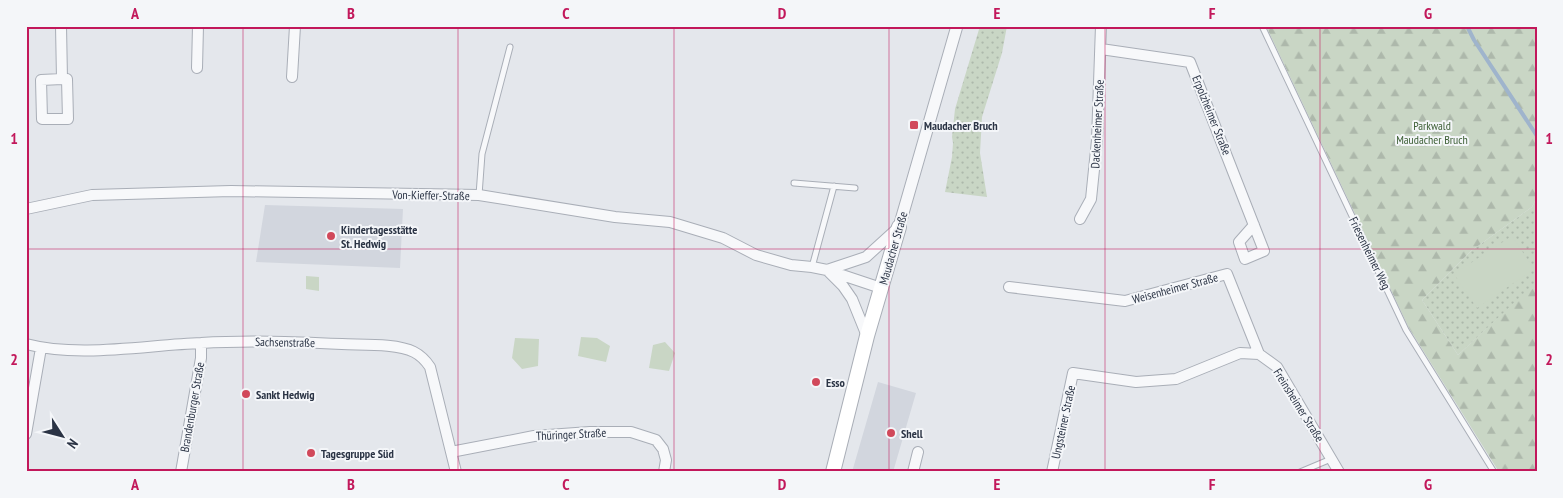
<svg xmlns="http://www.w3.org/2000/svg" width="1563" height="498" font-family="'PT Sans Narrow',sans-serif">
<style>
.built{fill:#d2d6de}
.grass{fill:url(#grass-dots)}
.forest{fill:url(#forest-firs)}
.green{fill:#c9d6c5}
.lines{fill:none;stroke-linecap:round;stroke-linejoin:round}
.stream{stroke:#9fb4cc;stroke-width:4}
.service-casing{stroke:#a9aeb7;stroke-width:7}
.minor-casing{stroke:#a9aeb7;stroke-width:12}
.tertiary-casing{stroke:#a9aeb7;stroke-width:13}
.secondary-casing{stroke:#a9aeb7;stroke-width:16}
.service{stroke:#f7f8fa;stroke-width:5}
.minor{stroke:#f7f8fa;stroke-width:10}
.tertiary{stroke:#f7f8fa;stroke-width:11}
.secondary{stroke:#fff;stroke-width:14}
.grid{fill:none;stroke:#c2185b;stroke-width:1;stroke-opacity:0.55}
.poi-dot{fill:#d1495b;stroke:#f4f6f9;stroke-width:2}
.labels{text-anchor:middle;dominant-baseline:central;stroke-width:4;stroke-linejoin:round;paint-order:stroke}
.street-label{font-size:12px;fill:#2b3445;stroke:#f4f6f9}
.poi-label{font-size:12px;font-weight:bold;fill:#2b3445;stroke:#f4f6f9;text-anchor:start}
.park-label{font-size:12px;fill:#3f6138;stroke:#f4f6f9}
.neatline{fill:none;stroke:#c2185b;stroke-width:2}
.grid-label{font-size:16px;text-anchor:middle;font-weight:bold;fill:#c2185b}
</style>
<defs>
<pattern id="grass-dots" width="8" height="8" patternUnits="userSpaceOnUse" patternTransform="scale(1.25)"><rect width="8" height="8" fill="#c9d6c5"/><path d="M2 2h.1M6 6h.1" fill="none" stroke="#adb8ab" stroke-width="1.8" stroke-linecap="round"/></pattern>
<pattern id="forest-firs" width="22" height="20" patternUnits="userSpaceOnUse" patternTransform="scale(1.25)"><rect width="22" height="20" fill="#c9d6c5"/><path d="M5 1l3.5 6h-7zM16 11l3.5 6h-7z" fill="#adb8ab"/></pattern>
</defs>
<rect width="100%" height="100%" fill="#e4e7ec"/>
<path class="built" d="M 265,205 L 403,209 L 400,268 L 256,262 Z
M 878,382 L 916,393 L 893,472 L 852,472 Z"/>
<path class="grass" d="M 980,26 L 1007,26 L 1002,53 L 982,117 L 980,153 L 987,197 L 945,192 L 952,157 L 953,143 L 952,137 L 955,109 Z
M 1537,197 L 1537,288 L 1528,291 L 1458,355 L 1422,300 L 1471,251 L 1532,207 Z"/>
<path class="forest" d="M 1266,26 L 1537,26 L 1537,197 L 1532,207 L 1471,251 L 1422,300 L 1458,355 L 1528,290 L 1537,288 L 1537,472 L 1499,472 L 1409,328 Z"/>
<path class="green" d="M 1512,236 L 1534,269 L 1477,308 L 1454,274 Z
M 306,276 L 319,277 L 319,291 L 306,289 Z
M 581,337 L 597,338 L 610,346 L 606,362 L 578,356 Z
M 515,338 L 539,339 L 538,366 L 522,369 L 512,358 Z
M 665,342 L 675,353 L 669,371 L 649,368 L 653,345 Z"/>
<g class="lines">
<path class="stream" d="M 1467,26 L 1474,40 L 1537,136"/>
<defs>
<path id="service" d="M 1262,26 L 1406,330 L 1494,472
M 794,183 L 855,188
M 479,195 L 482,154 L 510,47
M 812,267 L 834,186
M 1300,472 L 1331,459"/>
<path id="minor" d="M 61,26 L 62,79
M 1101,49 L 1190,62 L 1264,251 L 1245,259 L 1239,242 L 1254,225
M 197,68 L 198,26
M 292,77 L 295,26
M 62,79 L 67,79 L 68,119 L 42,119 L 41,80 Z
M 26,209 L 92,195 L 231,191 L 479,195 L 615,217 L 670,222 L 723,238 L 756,255 L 791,265 L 812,267 L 827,270 L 881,288
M 1080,219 L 1091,199 L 1097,140 L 1101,26
M 827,270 L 866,257 L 899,227
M 829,272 L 843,286 L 852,299 L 867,336
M 1009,287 L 1125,301 L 1227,274 L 1259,354
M 26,344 C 79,358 146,345 201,343 C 248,340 295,342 342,344 C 361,345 397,343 414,352 C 420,355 426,361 430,367 L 456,472
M 26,434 L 41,348
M 451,452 L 534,436 L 590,432 L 631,432 L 656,440 L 663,449 L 666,460 L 664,472
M 181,472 L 201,358 L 201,343
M 913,472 L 918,452
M 1052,472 L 1073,373 L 1136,382 L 1176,379 L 1240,353 L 1259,354 L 1277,367 L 1339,472"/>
<path id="tertiary" d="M 899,227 L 957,26"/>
<path id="secondary" d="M 833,472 L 867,336 L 899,227"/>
</defs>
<use href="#service" class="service-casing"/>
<use href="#minor" class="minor-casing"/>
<use href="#tertiary" class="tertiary-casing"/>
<use href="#secondary" class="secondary-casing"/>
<use href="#service" class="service"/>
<use href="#minor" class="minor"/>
<use href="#tertiary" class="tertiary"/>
<use href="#secondary" class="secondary"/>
</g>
<path class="grid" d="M 243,26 L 243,472M 458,26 L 458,472M 674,26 L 674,472M 889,26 L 889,472M 1105,26 L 1105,472M 1320,26 L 1320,472M 26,249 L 1537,249"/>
<g class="poi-dot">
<rect x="909" y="120" width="10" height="10" rx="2.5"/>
<circle cx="331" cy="236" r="5"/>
<circle cx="816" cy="382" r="5"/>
<circle cx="246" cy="394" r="5"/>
<circle cx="891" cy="433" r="5"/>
<circle cx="311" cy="453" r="5"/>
</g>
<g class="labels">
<g class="street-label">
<text transform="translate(1212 115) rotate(68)">Erpolzheimer Straße</text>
<text transform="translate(1097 124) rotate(-87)">Dackenheimer Straße</text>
<text transform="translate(431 195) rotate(1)">Von-Kieffer-Straße</text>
<text transform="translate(893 248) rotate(-74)">Maudacher Straße</text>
<text transform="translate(1370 253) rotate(64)">Friesenheimer Weg</text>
<text transform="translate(1175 288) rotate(-15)">Weisenheimer Straße</text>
<text transform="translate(285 342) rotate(1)">Sachsenstraße</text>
<text transform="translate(1299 405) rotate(58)">Freinsheimer Straße</text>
<text transform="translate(192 407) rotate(-80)">Brandenburger Straße</text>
<text transform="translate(1063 422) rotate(-78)">Ungsteiner Straße</text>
<text transform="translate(571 434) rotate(-3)">Thüringer Straße</text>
</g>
<g class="poi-label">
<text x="924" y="125">Maudacher Bruch</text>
<text x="341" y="229">Kindertagesstätte<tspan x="341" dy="14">St. Hedwig</tspan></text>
<text x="826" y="382">Esso</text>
<text x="256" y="394">Sankt Hedwig</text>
<text x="901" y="433">Shell</text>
<text x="321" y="453">Tagesgruppe Süd</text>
</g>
<g class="park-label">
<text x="1432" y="125">Parkwald<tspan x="1432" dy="14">Maudacher Bruch</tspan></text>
</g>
</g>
<rect width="1563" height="498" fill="none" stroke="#f4f6f9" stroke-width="55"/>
<g transform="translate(62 436) rotate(126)" stroke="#f4f6f9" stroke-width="4" paint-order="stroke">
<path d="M0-4L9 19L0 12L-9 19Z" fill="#2b3445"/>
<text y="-8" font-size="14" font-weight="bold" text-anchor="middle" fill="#2b3445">N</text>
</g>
<rect x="28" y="28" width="1508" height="442" class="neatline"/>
<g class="grid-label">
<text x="135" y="19">A</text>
<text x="351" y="19">B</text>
<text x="566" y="19">C</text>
<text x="782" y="19">D</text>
<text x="997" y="19">E</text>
<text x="1212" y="19">F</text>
<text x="1428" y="19">G</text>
<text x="14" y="144">1</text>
<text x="1549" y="144">1</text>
<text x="14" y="365">2</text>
<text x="1549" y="365">2</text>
<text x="135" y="490">A</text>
<text x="351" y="490">B</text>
<text x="566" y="490">C</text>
<text x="782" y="490">D</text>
<text x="997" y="490">E</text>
<text x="1212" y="490">F</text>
<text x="1428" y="490">G</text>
</g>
</svg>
